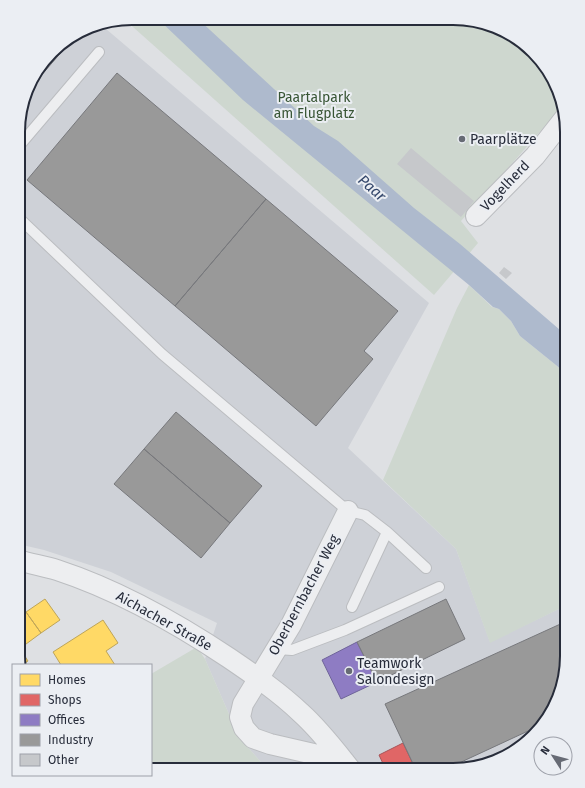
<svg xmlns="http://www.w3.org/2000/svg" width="585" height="788" font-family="'Fira Sans',sans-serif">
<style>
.built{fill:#ced1d7}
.green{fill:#ced7cf}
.water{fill:#aebacd}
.homes{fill:#ffd966;stroke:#bea559}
.shops{fill:#e06666;stroke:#a85559}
.offices{fill:#8e7cc3;stroke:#6f649a}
.industry{fill:#999;stroke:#77787c}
.building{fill:#c6c8cb}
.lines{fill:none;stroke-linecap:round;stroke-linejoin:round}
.service-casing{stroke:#bbbdc0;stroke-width:12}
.minor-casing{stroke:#bbbdc0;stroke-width:22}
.service{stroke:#edeef0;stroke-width:10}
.minor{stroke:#edeef0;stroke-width:20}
.poi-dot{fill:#676b75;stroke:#ebeef3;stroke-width:1.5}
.labels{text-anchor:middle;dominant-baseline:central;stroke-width:4;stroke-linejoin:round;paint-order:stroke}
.park-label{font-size:14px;fill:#385535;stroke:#ebeef3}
.poi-label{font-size:14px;fill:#272c3a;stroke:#ebeef3;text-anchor:start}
.street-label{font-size:14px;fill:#272c3a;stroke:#ebeef3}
.water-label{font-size:15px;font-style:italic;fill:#34476b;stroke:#ebeef3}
.rim{fill:none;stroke:#272c3a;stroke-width:2}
</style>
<rect width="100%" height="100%" fill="#dee0e3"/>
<path class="built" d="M 99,23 L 429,303 L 348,448 L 456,549 L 490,642 L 567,605 L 567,664 L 548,719 L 504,758 L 453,770 L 267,769 L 239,737 L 205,659 L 217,623 L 111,572 L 44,550 L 18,544 L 19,117 L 33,75 L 57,46 L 95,24 Z"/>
<path class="green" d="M 132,18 L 468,19 L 522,41 L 555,81 L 561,108 L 461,221 L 478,243 L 434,295 L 124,19 Z
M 469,285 L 492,307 L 499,309 L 511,321 L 520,336 L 567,374 L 567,605 L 490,643 L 456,549 L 383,480 L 457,308 Z
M 197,647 L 205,659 L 239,737 L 267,769 L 151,769 L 151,674 Z"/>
<path class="water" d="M 157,18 L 197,18 L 314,126 L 338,141 L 414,208 L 460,244 L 567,336 L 567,374 L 520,336 L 511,321 L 499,309 L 493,307 L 469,285 L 243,100 Z"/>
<path class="homes" d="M 45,599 L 60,620 L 41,633 L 26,612 Z
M 26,612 L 41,633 L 22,647 L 18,641 L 18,618 Z
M 103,620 L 118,643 L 106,651 L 115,665 L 61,665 L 53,652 Z
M 20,649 L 28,661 L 22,665 L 20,665 L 18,656 L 18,650 Z"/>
<path class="shops" d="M 403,743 L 416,770 L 386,770 L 379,755 Z"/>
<path class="offices" d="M 357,642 L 377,682 L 341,699 L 322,660 Z"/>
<path class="industry" d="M 76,35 L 27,92 L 33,75 L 57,46 Z
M 117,73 L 266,199 L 175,306 L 27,180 Z
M 266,199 L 398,311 L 364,351 L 373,359 L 316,426 L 175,306 Z
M 176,412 L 262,486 L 230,523 L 144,449 Z
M 144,449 L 230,523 L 201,558 L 114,484 Z
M 446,599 L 465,639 L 377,682 L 357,642 Z
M 567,621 L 567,664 L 548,719 L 541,725 L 444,770 L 430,770 L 428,766 L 419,770 L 416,770 L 385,704 Z"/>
<path class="building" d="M 411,148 L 474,201 L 461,217 L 397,164 Z
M 504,267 L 512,273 L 506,279 L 499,273 Z"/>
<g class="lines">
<defs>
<path id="service" d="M 19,146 L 99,52
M 19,218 L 162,354 L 348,511 L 365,515 L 387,532 L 426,568
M 352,607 L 387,532
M 277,649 L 292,650 L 345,630 L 439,587"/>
<path id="minor" d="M 476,216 L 535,156 L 564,119
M 18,560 C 31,564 44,566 57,570 C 118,590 175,622 229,658 C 254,675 279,692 301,713 C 320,730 335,750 351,770
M 344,761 L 270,744 L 253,738 L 244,728 L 240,717 L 243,704 L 291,625 L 348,511"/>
</defs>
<use href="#service" class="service-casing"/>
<use href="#minor" class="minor-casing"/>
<use href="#service" class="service"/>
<use href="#minor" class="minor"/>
</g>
<g class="poi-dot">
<circle cx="462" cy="139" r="4"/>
<circle cx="349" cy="671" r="4"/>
</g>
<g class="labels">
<g class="park-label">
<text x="314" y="97">Paartalpark<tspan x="314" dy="16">am Flugplatz</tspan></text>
</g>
<g class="poi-label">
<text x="470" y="139">Paarplätze</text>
<text x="357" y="663">Teamwork<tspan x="357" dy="16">Salondesign</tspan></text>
</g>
<g class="street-label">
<text transform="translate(505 186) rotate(-46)">Vogelherd</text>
<text transform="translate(304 595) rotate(-62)">Oberbernbacher Weg</text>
<text transform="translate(164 621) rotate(29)">Aichacher Straße</text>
</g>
<g class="water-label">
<text transform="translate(372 188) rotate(41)">Paar</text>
</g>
</g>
<path d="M0 0H585V788H0ZM132 25H453A107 107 0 0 1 560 132V656A107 107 0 0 1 453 763H132A107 107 0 0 1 25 656V132A107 107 0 0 1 132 25Z" fill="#ebeef3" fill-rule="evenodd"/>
<path class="rim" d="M132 25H453A107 107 0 0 1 560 132V656A107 107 0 0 1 453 763H132A107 107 0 0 1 25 656V132A107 107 0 0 1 132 25Z"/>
<rect x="12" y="664" width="140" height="112" fill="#ebeef3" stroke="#9da0a9"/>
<rect x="20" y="674" width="20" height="12" fill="#ffd966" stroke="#9da0a9"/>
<text x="48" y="684" font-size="12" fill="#272c3a">Homes</text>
<rect x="20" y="694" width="20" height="12" fill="#e06666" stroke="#9da0a9"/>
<text x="48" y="704" font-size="12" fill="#272c3a">Shops</text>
<rect x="20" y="714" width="20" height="12" fill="#8e7cc3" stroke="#9da0a9"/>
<text x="48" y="724" font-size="12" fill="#272c3a">Offices</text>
<rect x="20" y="734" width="20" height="12" fill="#999999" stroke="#9da0a9"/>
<text x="48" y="744" font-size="12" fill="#272c3a">Industry</text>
<rect x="20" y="754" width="20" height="12" fill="#c6c8cb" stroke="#9da0a9"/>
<text x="48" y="764" font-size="12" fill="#272c3a">Other</text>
<g transform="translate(553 756) rotate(306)"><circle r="19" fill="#ebeef3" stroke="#9da0a9"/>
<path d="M0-3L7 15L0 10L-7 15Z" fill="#676b75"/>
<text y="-6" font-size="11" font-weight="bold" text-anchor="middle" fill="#272c3a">N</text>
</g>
</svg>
